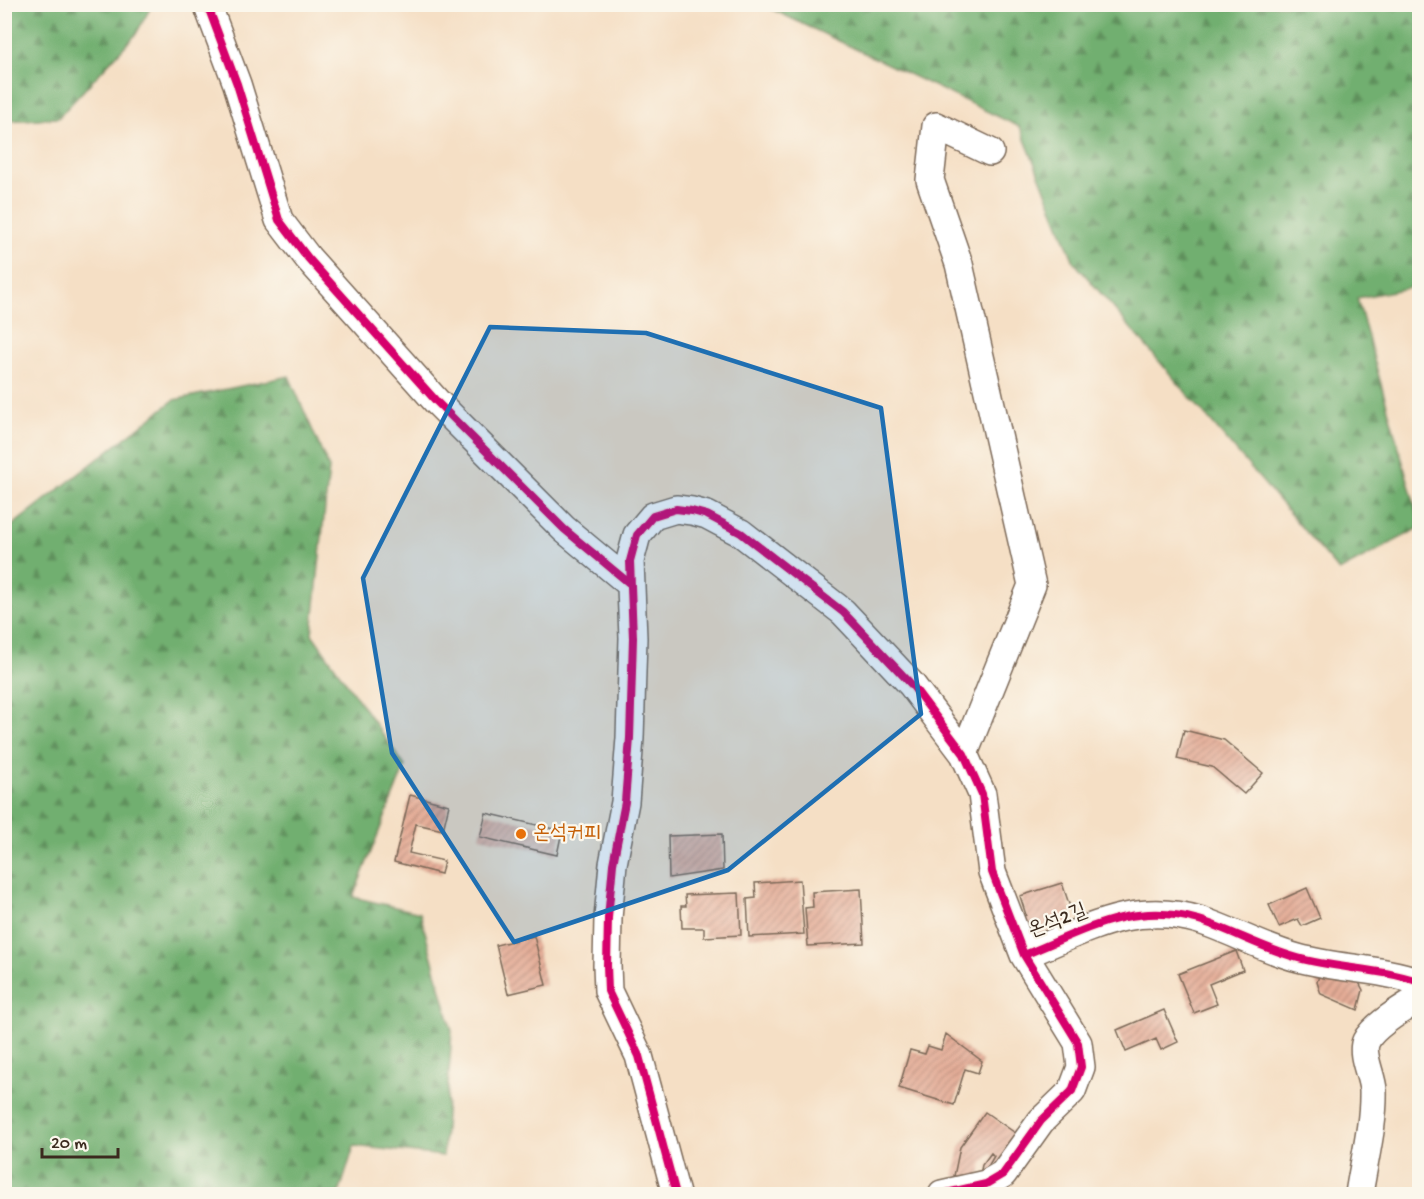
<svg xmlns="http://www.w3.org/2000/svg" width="1424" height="1199" font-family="'Gochi Hand','Poor Story',sans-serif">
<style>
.forest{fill:url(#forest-firs);stroke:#566c47;stroke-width:1.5}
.building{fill:url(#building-hatch)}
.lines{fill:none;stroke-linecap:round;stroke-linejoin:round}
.minor-casing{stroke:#7c6958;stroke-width:30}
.minor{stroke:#fff;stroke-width:27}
.cycleway-casing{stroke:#fbf7ec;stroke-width:11}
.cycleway{stroke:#d6006c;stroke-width:8}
.marked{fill:#1f6fb2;fill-opacity:0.2;stroke:#1f6fb2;stroke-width:4.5;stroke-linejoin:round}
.food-dot{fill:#e8710a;stroke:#fbf7ec;stroke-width:2}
.labels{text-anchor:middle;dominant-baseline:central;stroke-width:4.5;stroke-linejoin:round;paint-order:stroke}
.food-label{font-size:21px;fill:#c56008;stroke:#fbf7ec;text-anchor:start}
.street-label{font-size:21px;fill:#3b2a1e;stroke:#fbf7ec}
</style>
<defs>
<pattern id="forest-firs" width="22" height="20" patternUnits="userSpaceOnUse" patternTransform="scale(1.5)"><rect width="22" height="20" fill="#71af70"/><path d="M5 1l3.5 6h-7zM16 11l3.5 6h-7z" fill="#5e8f5b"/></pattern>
<pattern id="building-hatch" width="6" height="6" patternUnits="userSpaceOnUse" patternTransform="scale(1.5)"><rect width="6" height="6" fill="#e4ac96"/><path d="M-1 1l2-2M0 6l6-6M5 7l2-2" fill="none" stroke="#ba8c7a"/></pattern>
</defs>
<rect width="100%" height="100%" fill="#fbf7ec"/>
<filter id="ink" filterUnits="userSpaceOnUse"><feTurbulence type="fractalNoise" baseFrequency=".0167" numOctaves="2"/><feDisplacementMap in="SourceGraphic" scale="12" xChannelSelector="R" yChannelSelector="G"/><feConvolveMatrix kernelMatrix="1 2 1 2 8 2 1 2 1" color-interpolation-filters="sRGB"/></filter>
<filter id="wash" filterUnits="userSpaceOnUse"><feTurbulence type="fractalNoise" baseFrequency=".008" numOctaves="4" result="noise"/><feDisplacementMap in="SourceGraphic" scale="24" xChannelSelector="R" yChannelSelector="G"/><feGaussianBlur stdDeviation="1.35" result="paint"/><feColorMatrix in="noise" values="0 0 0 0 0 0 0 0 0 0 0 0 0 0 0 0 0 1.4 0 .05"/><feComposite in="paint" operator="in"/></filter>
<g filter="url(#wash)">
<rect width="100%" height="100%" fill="#f5dfc5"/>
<path class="forest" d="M 5,4 L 152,4 L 152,5 L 136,34 L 58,118 L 5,121 Z
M 763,5 L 1419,5 L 1419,286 L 1357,298 L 1419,520 L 1419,528 L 1339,571 L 1074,262 L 1020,127 Z
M 289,376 L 329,468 L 312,634 L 405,766 L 353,897 L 420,913 L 452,1031 L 443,1156 L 354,1146 L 339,1194 L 5,1194 L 5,531 L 174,400 Z"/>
<g id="blocks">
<path class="building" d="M 1184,730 L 1224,740 L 1263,773 L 1244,794 L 1212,767 L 1177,759 Z
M 410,795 L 449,805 L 443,830 L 416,824 L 409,853 L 444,861 L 441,874 L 394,862 Z
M 486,813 L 562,831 L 557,855 L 480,837 Z
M 722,834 L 723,870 L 669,878 L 668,836 Z
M 800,880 L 804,934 L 749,937 L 747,899 L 756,898 L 755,883 Z
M 1062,883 L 1075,922 L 1028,937 L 1021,917 L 1026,915 L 1020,896 Z
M 1307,888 L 1320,918 L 1302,926 L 1298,919 L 1279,927 L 1269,905 Z
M 861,889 L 864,943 L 808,946 L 805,908 L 813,907 L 812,892 Z
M 739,893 L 741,935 L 704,937 L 704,928 L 682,928 L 681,906 L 686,906 L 685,895 Z
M 534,936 L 546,985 L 508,994 L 496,945 Z
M 1236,951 L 1243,970 L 1209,984 L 1217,1004 L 1194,1013 L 1178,974 Z
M 1320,973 L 1356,977 L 1363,990 L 1358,1010 L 1321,994 L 1317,982 Z
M 1164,1010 L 1178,1042 L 1161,1050 L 1156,1039 L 1126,1052 L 1117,1030 Z
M 946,1034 L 982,1061 L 978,1073 L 965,1069 L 954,1105 L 899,1088 L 910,1050 L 925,1054 L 928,1046 L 941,1050 Z
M 985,1112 L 1021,1137 L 995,1174 L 987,1168 L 994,1156 L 991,1153 L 982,1165 L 978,1183 L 954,1176 L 960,1147 Z"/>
</g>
</g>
<g filter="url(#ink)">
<use href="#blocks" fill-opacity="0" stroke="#7c6958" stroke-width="1.5"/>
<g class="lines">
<defs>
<path id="minor" d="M 207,4 L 237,84 L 279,220 L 308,258 L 437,402 L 564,529 L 629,583
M 964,754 L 1032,585 L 959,264 L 930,180 L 936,126 L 990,152
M 676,1194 L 639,1056 L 608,991 L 607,965 L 608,918 L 613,864 L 625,802 L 630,738 L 633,638 L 630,561 L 637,535 L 653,516 L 676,509 L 692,511 L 707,515 L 741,533 L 843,612 L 912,685 L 964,754 L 982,794 L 992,872 L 1024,955
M 942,1194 L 986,1184 L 1003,1174 L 1041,1121 L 1072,1091 L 1081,1067 L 1078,1043 L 1024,955 C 1084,931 1133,900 1199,920 C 1233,931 1264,949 1298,958 C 1338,969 1380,968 1420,982
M 1359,1194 C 1364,1161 1374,1124 1373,1090 C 1372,1075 1360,1054 1366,1041 C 1373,1026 1405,1007 1420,998"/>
</defs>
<use href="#minor" class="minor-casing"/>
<use href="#minor" class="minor"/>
<defs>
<path id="cycleway" d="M 207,4 L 237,84 L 279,220 L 308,258 L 437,402 L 564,529 L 629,583
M 676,1194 L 639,1056 L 608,991 L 607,965 L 608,918 L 613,864 L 625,802 L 630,738 L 633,638 L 630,561 L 637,535 L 653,516 L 676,509 L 692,511 L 707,515 L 741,533 L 843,612 L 912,685 L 964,754 L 982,794 L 992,872 L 1024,955
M 942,1194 L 986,1184 L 1003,1174 L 1041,1121 L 1072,1091 L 1081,1067 L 1078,1043 L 1024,955 C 1084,931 1133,900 1199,920 C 1233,931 1264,949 1298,958 C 1338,969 1380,968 1420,982"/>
</defs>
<use href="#cycleway" class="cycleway-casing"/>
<use href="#cycleway" class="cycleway"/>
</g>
</g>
<path class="marked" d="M 490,327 L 646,333 L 881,408 L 921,714 L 728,870 L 514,942 L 392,753 L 363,578 Z"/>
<circle class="food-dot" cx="521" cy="834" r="6"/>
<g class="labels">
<g class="food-label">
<text x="533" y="834">온석커피</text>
</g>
<g class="street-label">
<text transform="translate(1058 922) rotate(-21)">온석2길</text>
</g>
</g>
<rect width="1424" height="1199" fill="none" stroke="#fbf7ec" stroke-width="24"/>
<path d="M42 1148v9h76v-9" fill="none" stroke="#3b2a1e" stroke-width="3"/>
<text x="51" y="1148" font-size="18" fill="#3b2a1e" stroke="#fbf7ec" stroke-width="4.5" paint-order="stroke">20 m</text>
</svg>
